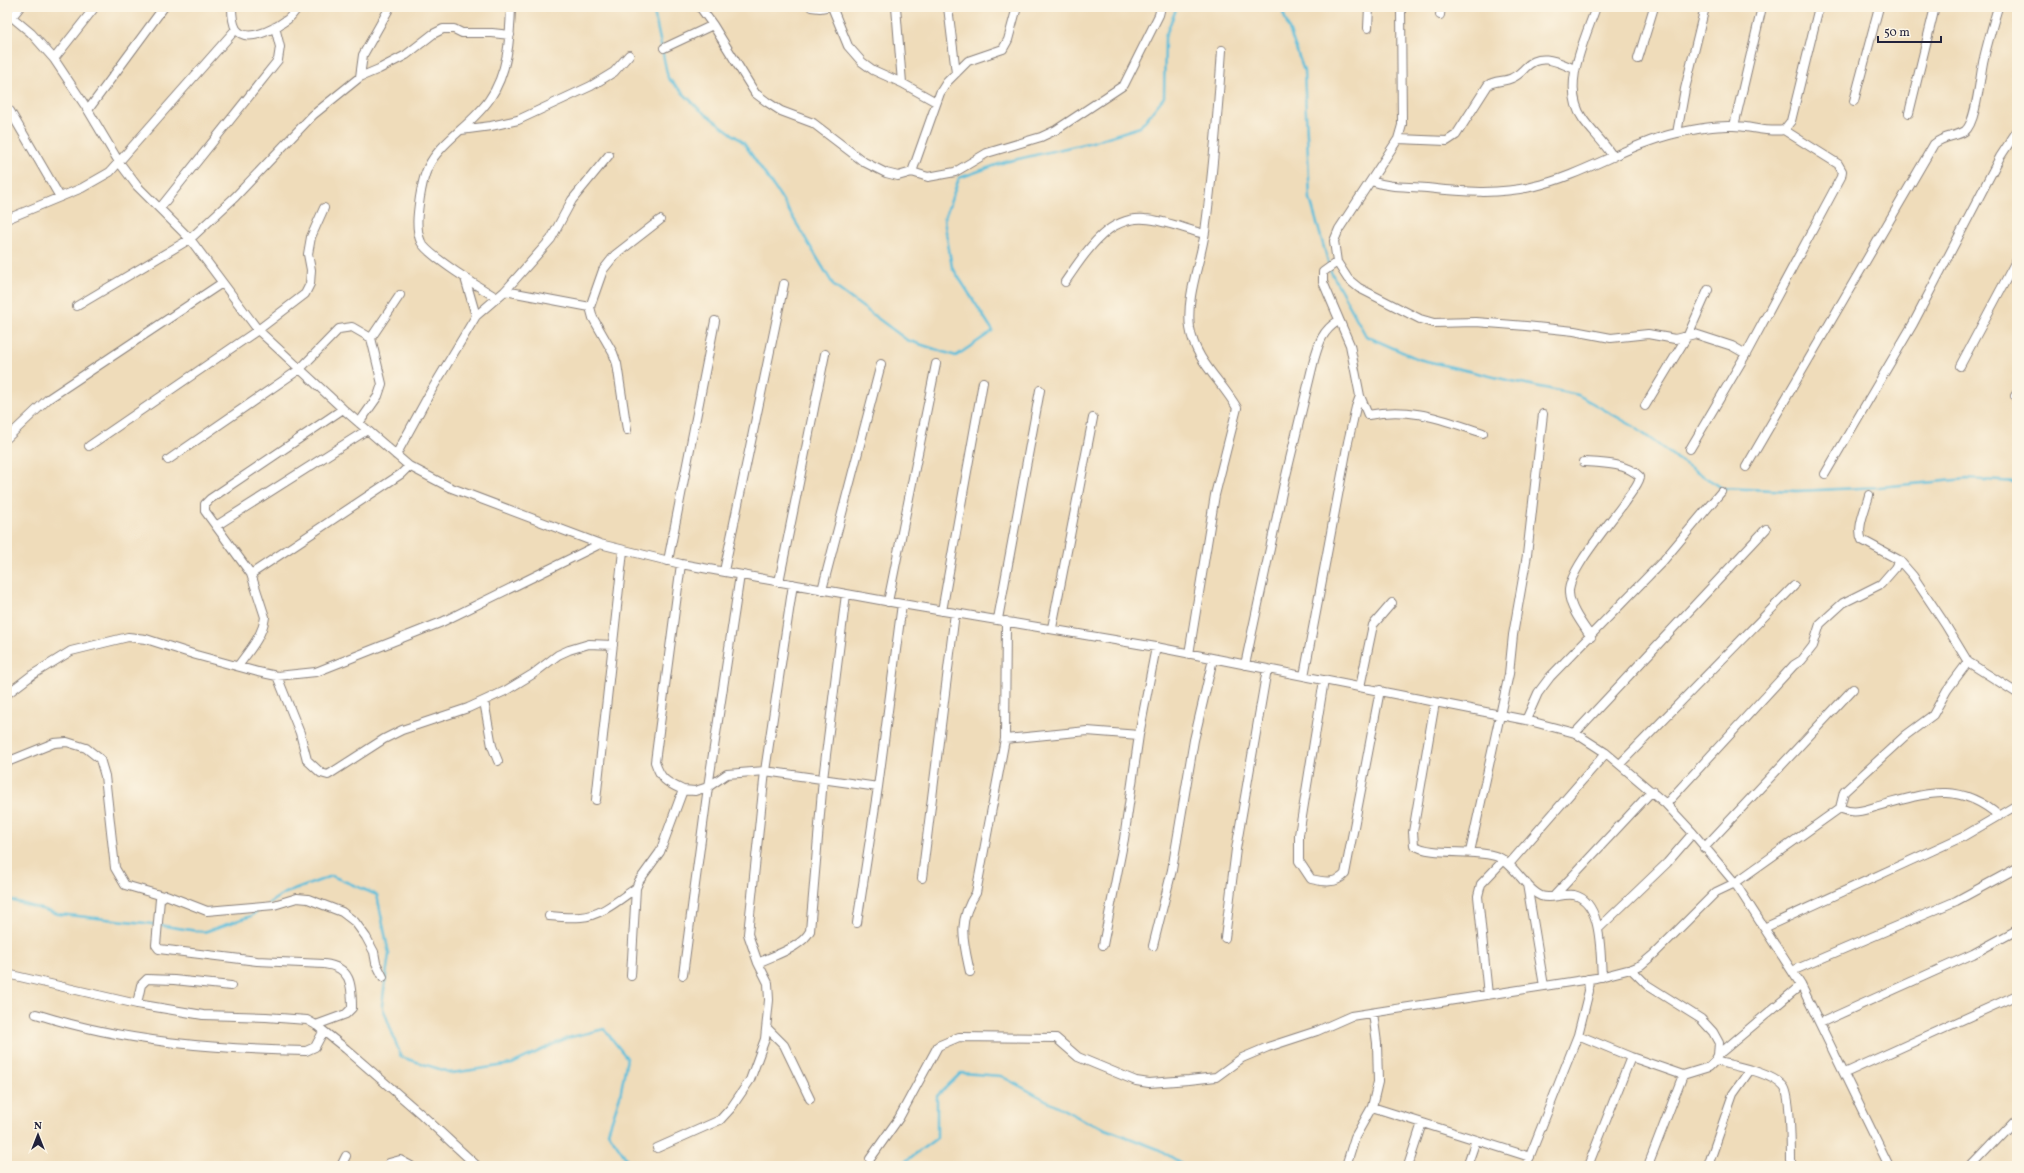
<svg xmlns="http://www.w3.org/2000/svg" width="2024" height="1173" font-family="Vollkorn,serif">
<style>
.lines{fill:none;stroke-linecap:round;stroke-linejoin:round}
.stream{stroke:#5cbedb;stroke-width:2.5}
.street-casing{stroke:#887f7a;stroke-width:10}
.street{stroke:#fff;stroke-width:8}
</style>
<rect width="100%" height="100%" fill="#fcf5e5"/>
<filter id="ink" filterUnits="userSpaceOnUse"><feTurbulence type="fractalNoise" baseFrequency=".025" numOctaves="2"/><feDisplacementMap in="SourceGraphic" scale="8" xChannelSelector="R" yChannelSelector="G"/><feConvolveMatrix kernelMatrix="1 2 1 2 8 2 1 2 1" color-interpolation-filters="sRGB"/></filter>
<filter id="wash" filterUnits="userSpaceOnUse"><feTurbulence type="fractalNoise" baseFrequency=".012" numOctaves="4" result="noise"/><feDisplacementMap in="SourceGraphic" scale="16" xChannelSelector="R" yChannelSelector="G"/><feGaussianBlur stdDeviation="0.9" result="paint"/><feColorMatrix in="noise" values="0 0 0 0 0 0 0 0 0 0 0 0 0 0 0 0 0 1.4 0 .05"/><feComposite in="paint" operator="in"/></filter>
<g filter="url(#wash)">
<rect width="100%" height="100%" fill="#efdcba"/>
<g class="lines">
<path class="stream" d="M 653,7 L 668,78 L 699,109 L 743,142 L 780,196 L 834,286 L 907,340 L 956,356 L 993,331 L 952,267 L 944,220 L 959,178 L 1005,162 L 1092,142 L 1140,127 L 1164,97 L 1165,37 L 1177,7
M 1281,7 L 1304,71 L 1310,199 L 1329,265
M 1330,270 L 1366,336 L 1418,359 L 1507,380 L 1578,395 L 1633,426 L 1676,458 L 1722,488 L 1797,491 L 1879,487 L 1967,479 L 2017,482
M 7,899 L 58,914 L 145,923 L 204,932 L 251,916 L 260,909
M 269,903 L 283,894 L 332,876 L 377,895 L 389,954 L 382,1005 L 401,1057 L 452,1073 L 512,1064 L 567,1038 L 604,1029 L 627,1058 L 620,1096 L 608,1132 L 628,1161 L 636,1166
M 899,1166 L 937,1138 L 937,1096 L 961,1073 L 1001,1076 L 1085,1121 L 1158,1149 L 1186,1166"/>
</g>
</g>
<g filter="url(#ink)">
<g class="lines">
<defs>
<path id="street" d="M 232,7 C 232,14 232,22 236,29 C 246,44 274,29 285,21 C 291,18 294,12 298,7
M 700,7 L 713,25
M 811,7 L 820,8 L 826,7
M 832,7 L 848,46 L 862,62 L 873,70 L 902,83 L 936,102
M 896,7 L 902,83
M 948,7 L 956,73
M 1401,7 L 1402,125 L 1398,139 L 1339,229 L 1334,241 L 1337,262 L 1348,279 L 1359,288 L 1420,319 L 1434,323 L 1476,322 L 1526,326 L 1574,331 L 1611,338 L 1648,334 L 1675,339 L 1695,334 L 1732,346 L 1746,354
M 1596,7 C 1585,40 1560,87 1583,119 C 1592,132 1605,143 1613,157
M 7,13 L 31,33 L 54,59 L 88,110 L 119,162 L 137,186 L 190,239 L 258,330 L 343,409 L 409,466 L 449,487 L 600,544 L 681,564 L 902,604 L 1156,647 L 1526,720 L 1575,733 L 1606,753 L 1666,804 L 1693,833 L 1735,883 L 1801,985 L 1889,1166
M 1440,15 L 1441,7
M 12,17 L 20,7
M 1368,28 L 1369,7
M 664,48 L 713,25 L 755,93 L 767,102 L 781,111 L 813,123 L 864,162 L 886,173 L 898,176 L 912,172 L 940,93 L 947,82 L 968,61 L 1003,49 L 1008,40 L 1017,7
M 54,59 L 95,7
M 1638,59 L 1654,7
M 360,77 L 363,55 L 390,7
M 1854,101 L 1879,7
M 88,110 L 164,7
M 10,111 L 60,197
M 1909,113 L 1935,7
M 1734,126 L 1762,7
M 461,130 L 491,126 L 518,120 L 591,86 L 614,72 L 629,55
M 1784,130 L 1791,121 L 1819,7
M 1677,133 L 1685,89 L 1705,7
M 1398,139 L 1447,141 L 1456,135 L 1488,85 C 1495,80 1504,82 1512,78 C 1519,75 1521,72 1526,67 C 1541,52 1559,63 1575,69
M 912,172 L 928,177 L 955,172 L 987,153 L 1041,137 L 1056,130 L 1124,85 L 1159,15 L 1161,7
M 1371,181 C 1392,188 1405,186 1427,188 C 1462,192 1500,195 1535,186 C 1584,175 1628,144 1677,133 C 1695,129 1714,125 1733,126 C 1750,126 1767,133 1784,130 L 1838,164 L 1842,171 L 1841,177 L 1746,354 L 1690,449
M 160,208 L 278,60 L 280,47 L 275,27
M 7,219 L 82,188 L 110,172 L 236,29
M 1337,262 L 1323,272 L 1323,282 L 1350,345 L 1360,396 L 1368,415 C 1411,406 1443,420 1483,433
M 465,278 L 476,316
M 1065,282 C 1084,255 1106,216 1145,219 C 1164,220 1185,229 1204,234
M 505,291 L 590,307
M 497,298 C 482,289 427,255 421,242 C 415,228 418,211 420,197 C 423,179 426,166 438,152 C 453,134 475,120 489,100 C 508,73 510,39 511,7
M 77,306 L 190,239 L 235,197 L 313,115 L 360,77 L 379,69 L 406,55 L 433,34 L 443,29 L 454,29 L 462,33 L 492,33 L 510,35
M 1960,366 L 2017,259
M 2015,396 L 2017,393
M 1645,406 L 1688,335 L 1708,290
M 359,423 L 378,396 L 382,384 L 371,338 L 400,295
M 627,430 L 617,364 L 613,353 L 593,318 L 590,307 L 603,270 L 615,255 L 660,220
M 7,438 L 48,399 L 222,283
M 89,446 L 258,330 L 305,294 L 310,284 L 311,270 L 308,254 L 311,237 L 324,208
M 396,455 L 431,391 L 476,316 L 505,291 L 551,239 L 572,200 L 609,155
M 168,460 L 300,369 L 339,329 L 352,327 L 371,338
M 1584,462 C 1602,463 1627,463 1640,477 C 1638,486 1629,495 1624,503 C 1611,522 1567,572 1569,593 C 1570,609 1583,625 1591,637
M 1746,467 L 1934,144 C 1945,135 1956,137 1965,131 C 1977,122 1980,73 1984,58 C 1988,41 1993,24 1998,7
M 1825,474 L 1913,324 L 2000,157 L 2017,131
M 1869,495 C 1866,508 1856,528 1862,540 L 1899,560 L 1913,576 L 1945,624 L 1968,662 L 2017,693
M 216,526 L 367,430
M 668,561 L 715,321
M 681,564 L 655,762 C 661,780 666,782 683,790
M 724,571 L 784,284
M 251,574 L 205,511 L 205,504 L 210,499 L 343,409
M 779,582 L 825,354
M 822,590 L 881,364
M 888,602 L 936,364
M 942,611 L 983,382
M 998,619 L 1040,390
M 1052,628 L 1093,418
M 1189,654 L 1215,495 L 1237,408 C 1222,381 1195,361 1190,328 C 1186,296 1200,264 1205,232 C 1213,172 1218,111 1222,50
M 1245,665 L 1283,488 L 1314,360 C 1319,343 1322,331 1338,321
M 238,666 C 249,651 263,635 265,617 L 251,574 L 401,474 L 409,466
M 277,676 L 300,733 L 307,760 L 321,773 L 328,775 L 384,739 L 402,730 L 468,708 L 505,691 L 533,674 L 558,655 L 569,650 L 589,644 L 613,645
M 1304,676 L 1348,442 L 1356,407 L 1360,396
M 1324,680 L 1299,835 L 1299,861 L 1311,879 C 1324,882 1336,884 1345,874 L 1380,690
M 1360,687 L 1373,625 L 1392,603
M 7,694 L 32,675 L 71,651 L 128,637 L 146,639 L 196,655 L 258,672 L 277,676 L 316,672 L 442,622 L 600,544
M 484,701 L 492,746 L 498,761
M 1435,702 L 1413,832 L 1414,845 C 1431,857 1476,848 1498,857 C 1515,864 1526,890 1541,896 C 1551,900 1562,893 1574,895 C 1603,902 1600,954 1602,977
M 1526,720 L 1538,693 L 1550,677 L 1663,561 L 1721,492
M 1575,733 L 1766,529
M 1005,739 L 1087,731 L 1139,735
M 7,762 L 54,743 L 67,742 L 86,748 L 100,759 L 105,776 L 115,868 L 125,885 L 163,896
M 1620,764 L 1794,586
M 596,800 L 623,551
M 1666,804 L 1794,665 L 1802,660 L 1813,646 L 1820,624 L 1843,603 L 1881,584 L 1895,568 L 1899,560
M 1840,808 C 1852,814 1863,811 1875,807 C 1922,795 1957,779 1999,816
M 1704,848 L 1853,689
M 1470,852 L 1509,674 L 1513,635 L 1527,555 L 1543,414
M 1509,864 L 1606,753
M 922,878 L 955,613
M 1527,884 L 1544,986
M 1555,895 L 1652,791
M 549,916 C 559,917 570,918 581,917 C 601,916 620,899 636,888
M 857,923 L 878,787 L 902,604
M 1764,928 L 1964,836 L 2017,805
M 1598,929 L 1667,863 L 1693,833
M 1225,938 L 1236,849 L 1267,669
M 1103,945 L 1124,839 L 1139,735 L 1156,647
M 1153,946 L 1172,870 L 1194,740 L 1213,659
M 758,963 C 774,955 801,948 810,931 L 823,779 L 846,594
M 1631,969 L 1647,985 L 1701,1019 L 1713,1032 L 1719,1043 L 1718,1055 L 1715,1061 L 1709,1067 L 1683,1075 L 1648,1166
M 1792,971 L 1956,901 L 2017,868
M 970,972 C 963,940 957,922 976,893 L 1005,739 L 1006,621
M 7,974 L 137,1004 L 203,1015 L 266,1017 L 307,1020 L 316,1025 L 346,1049 L 422,1115 L 477,1166
M 683,975 L 708,787 L 740,575
M 631,976 L 636,888 L 639,881 L 660,852 L 683,790 L 695,791 L 708,787 L 727,774 L 765,771 L 878,787
M 1488,995 L 1478,896 L 1481,884 L 1504,860
M 137,1004 L 141,985 L 147,979 L 174,980 L 231,986
M 36,1014 C 123,1042 215,1049 306,1051 L 315,1047 L 323,1032
M 1820,1023 L 1973,954 L 2017,930
M 316,1025 L 346,1014 L 352,1008 C 352,984 351,967 324,964 L 257,961 L 159,949 L 156,945 L 160,899 L 166,895 L 207,911 L 274,905 L 297,898 L 308,899 L 342,912 L 355,922 L 366,937 L 374,952 L 376,963 L 383,977
M 767,1028 L 784,1045 L 810,1099
M 1578,1035 L 1631,1057 L 1683,1075
M 1718,1055 L 1801,985
M 1715,1061 C 1733,1066 1772,1072 1784,1087 C 1791,1096 1791,1152 1791,1166
M 1845,1073 L 2017,995
M 1372,1107 L 1530,1157
M 657,1148 L 720,1120 L 731,1108 L 750,1080 L 765,1039 L 769,1000 L 768,983 L 758,963 L 748,934 L 765,771 L 793,584
M 870,1159 L 899,1118 L 938,1046 L 959,1037 L 1056,1038 L 1078,1057 L 1136,1081 L 1149,1083 L 1189,1080 L 1216,1077 L 1242,1058 L 1268,1047 L 1317,1031 L 1351,1016 L 1596,978 L 1631,969 L 1641,965 L 1654,954 L 1716,892 L 1735,883 L 1840,808 L 1844,792 L 1906,735 L 1933,715 L 1947,690 L 1968,662
M 341,1166 L 346,1156
M 388,1166 L 389,1163 L 400,1160 L 411,1166
M 1346,1166 L 1355,1137 L 1372,1107 L 1378,1082 L 1377,1043 L 1373,1013
M 1408,1166 L 1422,1123
M 1467,1166 L 1476,1140
M 1526,1166 L 1578,1035 L 1589,991 L 1588,979
M 1588,1166 L 1631,1057
M 1708,1166 L 1733,1094 L 1750,1070
M 1972,1166 L 2017,1119"/>
</defs>
<use href="#street" class="street-casing"/>
<use href="#street" class="street"/>
</g>
</g>
<rect width="2024" height="1173" fill="none" stroke="#fcf5e5" stroke-width="24"/>
<g transform="translate(38 1135)" stroke="#fcf5e5" stroke-width="3" paint-order="stroke">
<path d="M0-3L7 15L0 10L-7 15Z" fill="#22223b"/>
<text y="-6" font-size="11" font-weight="bold" text-anchor="middle" fill="#22223b">N</text>
</g>
<path d="M1878 36v6h63v-6" fill="none" stroke="#22223b" stroke-width="2"/>
<text x="1884" y="36" font-size="12" fill="#22223b" stroke="#fcf5e5" stroke-width="3" paint-order="stroke">50 m</text>
</svg>
